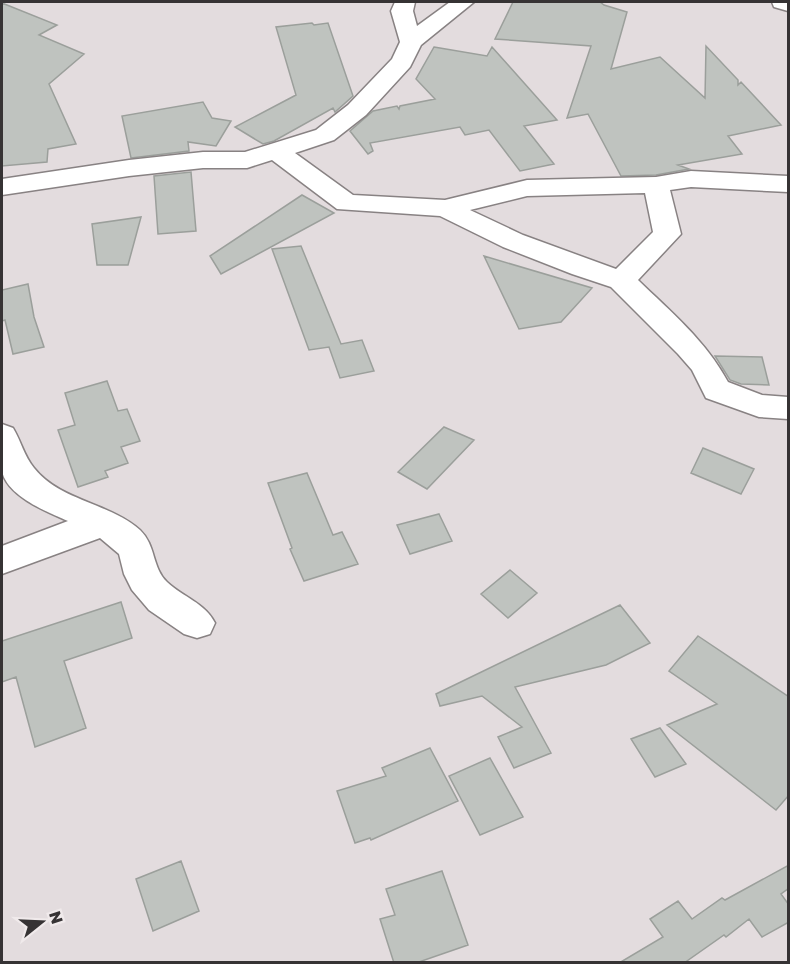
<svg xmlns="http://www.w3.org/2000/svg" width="790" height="964" font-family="'Golos Text',sans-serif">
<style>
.building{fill:#bfc3bf;stroke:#9b9f9b;stroke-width:1.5}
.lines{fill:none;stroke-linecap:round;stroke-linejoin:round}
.minor-casing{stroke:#888283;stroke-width:3}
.minor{fill:#fff;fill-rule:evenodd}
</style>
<rect width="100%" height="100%" fill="#e3dcde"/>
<path class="building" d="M 513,2 L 600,2 L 604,5 L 627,12 L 611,69 L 660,57 L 705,98 L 706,46 L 738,80 L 738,85 L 741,82 L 781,125 L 728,136 L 742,154 L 678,165 L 689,169 L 656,175 L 621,176 L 588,114 L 567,118 L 591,46 L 495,39 Z
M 2,3 L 57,25 L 39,35 L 84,54 L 49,84 L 76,144 L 48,149 L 47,162 L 2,166 Z
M 312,23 L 314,25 L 328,23 L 353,96 L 335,112 L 333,108 L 274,141 L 263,144 L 235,127 L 296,95 L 276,27 Z
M 434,47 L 487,56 L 492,47 L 557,120 L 524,126 L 554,164 L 520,171 L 489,130 L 465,135 L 460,127 L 370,143 L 373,151 L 368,154 L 350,131 L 373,111 L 397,106 L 399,109 L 400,106 L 435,99 L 416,79 Z
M 203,102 L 212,118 L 231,121 L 216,146 L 188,142 L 189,151 L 131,158 L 122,116 Z
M 191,172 L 196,231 L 158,234 L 154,176 Z
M 302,195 L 334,213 L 221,274 L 210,256 Z
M 141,217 L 128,265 L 97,265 L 92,224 Z
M 301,246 L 341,344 L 362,340 L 374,371 L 340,378 L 329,347 L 309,350 L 272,249 Z
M 484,256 L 592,288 L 561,322 L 519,329 Z
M 28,284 L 34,317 L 44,347 L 13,354 L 5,320 L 2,321 L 2,290 Z
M 715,356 L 762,357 L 769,385 L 741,384 L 730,380 Z
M 107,381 L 118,411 L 127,409 L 140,441 L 121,447 L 128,463 L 105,471 L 108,477 L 78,487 L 58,430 L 75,425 L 65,393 Z
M 444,427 L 474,440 L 427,489 L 398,472 Z
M 703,448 L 754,469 L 741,494 L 691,473 Z
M 307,473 L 333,535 L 342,532 L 358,564 L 304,581 L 290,549 L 292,548 L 268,483 Z
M 439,514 L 452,541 L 410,554 L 397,525 Z
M 510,570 L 537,593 L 508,618 L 481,594 Z
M 121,602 L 132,638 L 64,661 L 86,728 L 35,747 L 16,677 L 2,682 L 2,641 Z
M 620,605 L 650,643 L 606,665 L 515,687 L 551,753 L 514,768 L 498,737 L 522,727 L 482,696 L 440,706 L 436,694 Z
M 698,636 L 789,697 L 789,795 L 776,810 L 667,725 L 717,704 L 669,671 Z
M 660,728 L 686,764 L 655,777 L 631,739 Z
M 430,748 L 458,801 L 371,840 L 370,838 L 355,843 L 337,791 L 386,776 L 382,768 Z
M 490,758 L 523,817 L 480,835 L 449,776 Z
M 181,861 L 199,911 L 153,931 L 136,879 Z
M 789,865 L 789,888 L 781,894 L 789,905 L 789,922 L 762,937 L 749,919 L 726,937 L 724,935 L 684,963 L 619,963 L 663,937 L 650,919 L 678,901 L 692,919 L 722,898 L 725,900 Z
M 442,871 L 468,945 L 416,963 L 394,963 L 380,919 L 395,915 L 386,889 Z"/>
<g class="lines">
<defs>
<path id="minor" d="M 395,2 L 415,2 L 413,11 L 417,26 L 450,2 L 474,2 L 421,45 L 410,67 L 366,115 L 334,140 L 295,153 L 353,195 L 445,200 L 527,180 L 656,177 L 691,171 L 788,176 L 788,192 L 691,187 L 670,190 L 681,234 L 638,280 C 671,312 706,341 728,382 L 762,395 L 788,397 L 788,419 L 759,417 L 706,398 L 692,370 L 678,354 L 611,287 L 572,274 L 503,247 L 440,216 L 337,209 L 272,160 L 247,168 L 203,168 L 129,176 L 2,195 L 2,179 L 129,160 L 203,152 L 245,152 L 316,130 L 348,105 L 392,59 L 400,42 L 391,11 ZM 645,193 L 653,232 L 616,269 L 523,235 L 470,210 L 527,196 Z
M 772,2 L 788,2 L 788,11 L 774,7 Z
M 2,424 L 13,428 C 21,441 24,456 34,468 C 60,501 110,503 140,530 C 156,545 152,568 167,582 C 183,597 205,603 215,623 L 210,634 L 197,638 L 184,634 L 149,610 L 132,590 L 124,574 L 119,554 L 100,538 L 2,574 L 2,546 L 68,521 C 47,512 7,496 2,471 C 0,458 1,437 2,424 Z"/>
</defs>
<use href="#minor" class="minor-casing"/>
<use href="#minor" class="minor"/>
</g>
<rect width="790" height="964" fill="none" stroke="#363334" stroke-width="6"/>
<g transform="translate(42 922) rotate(72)" stroke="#f0eaeb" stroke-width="4.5" paint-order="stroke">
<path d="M0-4.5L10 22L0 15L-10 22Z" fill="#363334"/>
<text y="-9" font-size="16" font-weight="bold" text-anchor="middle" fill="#363334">N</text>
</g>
</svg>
